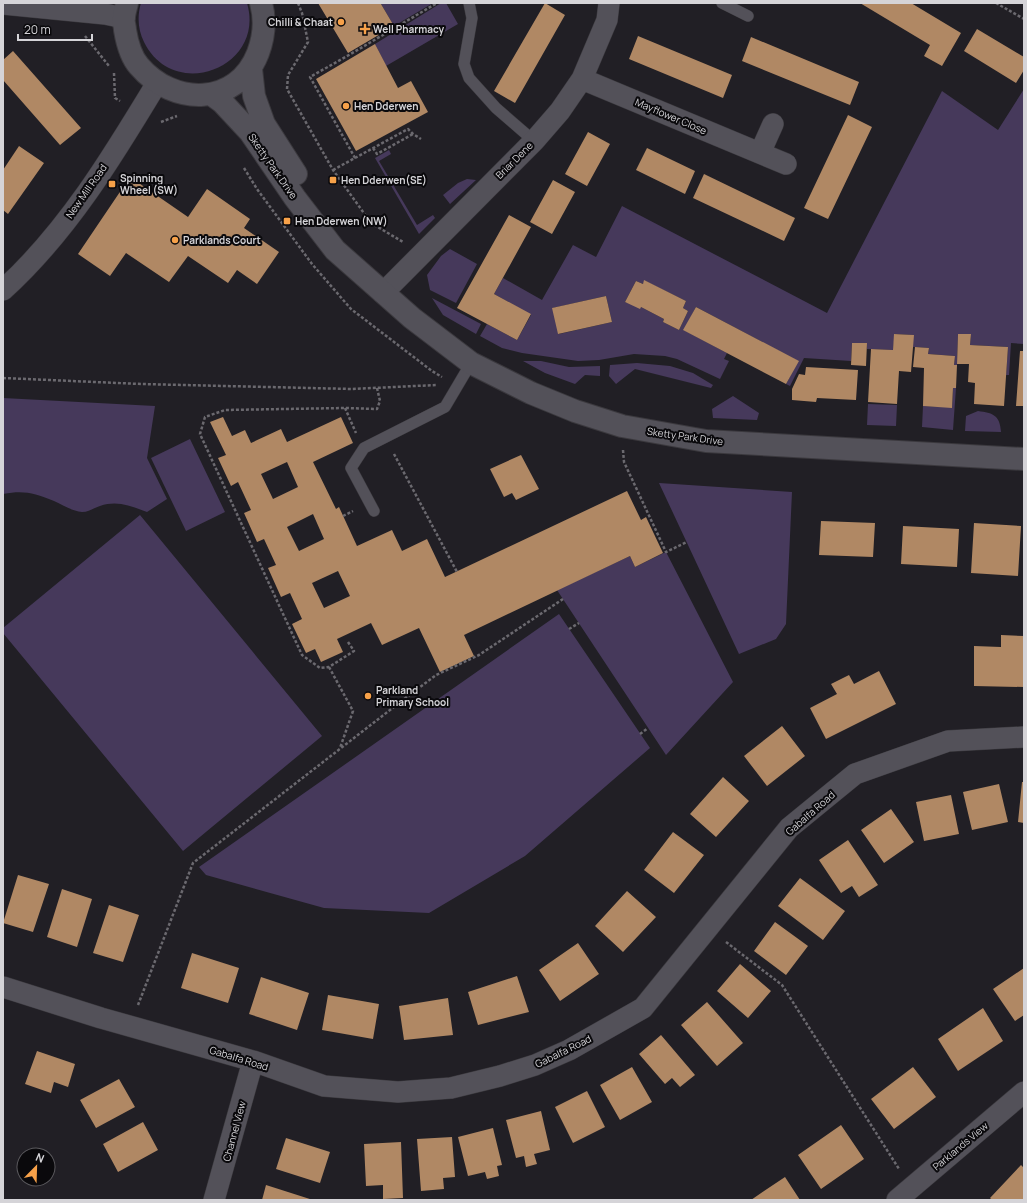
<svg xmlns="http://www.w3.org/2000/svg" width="1027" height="1203" font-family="Manrope,sans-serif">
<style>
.green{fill:#46395b;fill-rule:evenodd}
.building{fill:#b08864;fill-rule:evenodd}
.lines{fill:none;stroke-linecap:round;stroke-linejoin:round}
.lane-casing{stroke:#3b393e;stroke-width:12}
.street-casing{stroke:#3b393e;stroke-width:22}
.secondary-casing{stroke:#3b393e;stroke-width:24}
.path{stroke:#6b696f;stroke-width:2.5;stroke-dasharray:3 2;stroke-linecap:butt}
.lane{stroke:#535159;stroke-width:11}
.street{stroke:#535159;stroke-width:21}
.secondary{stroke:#535159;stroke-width:22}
.poi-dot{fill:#f7a149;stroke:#0a090c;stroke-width:1.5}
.labels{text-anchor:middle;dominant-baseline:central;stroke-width:4;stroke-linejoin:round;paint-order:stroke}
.poi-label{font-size:10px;font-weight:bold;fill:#d5d4d8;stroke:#0a090c;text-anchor:start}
.street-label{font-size:10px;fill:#d5d4d8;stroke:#0a090c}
</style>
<rect width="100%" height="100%" fill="#211f25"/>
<path class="green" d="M 141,3 L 247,3 C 266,67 174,103 144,42 C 138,30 137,16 141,3 Z
M 384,3 L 433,3 L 394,26 L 381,4 Z
M 441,3 L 446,3 L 458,24 L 386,66 L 375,44 Z
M 1024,89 L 1024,344 L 1011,343 L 1009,375 L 1006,375 L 1008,347 L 970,345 L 971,334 L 958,334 L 957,365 L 954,365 L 955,356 L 928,354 L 929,348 L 913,347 L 913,335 L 895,334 L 893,350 L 867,349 L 867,343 L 852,343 L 851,361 L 804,358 L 790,386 L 786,384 L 798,361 L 696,307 L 684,330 L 727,353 L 724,359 L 729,361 L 720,379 L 677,359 L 665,356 L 634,354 L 599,360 L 578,361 L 522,353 L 502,348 L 480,336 L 487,324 L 517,340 L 531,315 L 494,294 L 503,278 L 542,300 L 573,245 L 596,257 L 622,206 L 827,313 L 942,91 L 998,130 ZM 636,281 L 643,284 L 645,281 L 686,301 L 683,308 L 688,311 L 679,330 L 663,322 L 664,319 L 641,307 L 625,302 ZM 606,296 L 612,322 L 559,334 L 553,308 Z
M 389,150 L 391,154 L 379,161 L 417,225 L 433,215 L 435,218 L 419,234 L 375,158 Z
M 467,179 L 476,180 L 450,204 L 443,195 L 458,183 Z
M 450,249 L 477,264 L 456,303 L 430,290 L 427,275 L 441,256 Z
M 432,298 L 481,324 L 476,334 L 443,315 Z
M 523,361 L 541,361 L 569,367 L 600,366 L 600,376 L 585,375 L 575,384 L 545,373 Z
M 637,363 L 670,366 L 693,373 L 713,385 L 711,388 L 635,369 L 616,384 L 609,376 L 610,365 Z
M 953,388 L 956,388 L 953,430 L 922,427 L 923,406 L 952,407 Z
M 733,396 L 759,413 L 757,420 L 713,418 L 712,409 Z
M 3,398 L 155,406 L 147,458 L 167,499 L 147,512 C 131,506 117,500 100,506 C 93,508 89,512 82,512 C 72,511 63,505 54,501 C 34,493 24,490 3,494 Z
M 868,404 L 897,405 L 896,426 L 867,425 Z
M 978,411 C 993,413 1000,415 1001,432 L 965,431 L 966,416 Z
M 190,439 L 225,512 L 186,531 L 151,458 Z
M 659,483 L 792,492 L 786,624 L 776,639 L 739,654 Z
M 140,515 L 322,736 L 183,851 L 3,633 L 3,628 Z
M 666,552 L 733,682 L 666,755 L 557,590 L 630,556 L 635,567 Z
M 559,614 L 650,748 L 525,856 L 429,913 L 324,908 L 206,875 L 199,867 Z"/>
<path class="building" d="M 318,3 L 384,3 L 381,4 L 394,26 L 348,53 Z
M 545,3 L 565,15 L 515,103 L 494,91 Z
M 860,3 L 911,3 L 961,33 L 942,66 L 924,56 L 930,45 Z
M 977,29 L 1024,57 L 1024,70 L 1016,83 L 964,51 Z
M 638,36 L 732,75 L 723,98 L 629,59 Z
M 751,37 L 859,82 L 850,105 L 742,61 Z
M 375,44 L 398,88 L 411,81 L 428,112 L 356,151 L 316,79 Z
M 13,51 L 81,128 L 60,145 L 3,80 L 3,60 Z
M 848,115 L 872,127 L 828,219 L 804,208 Z
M 588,132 L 610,144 L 587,186 L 565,174 Z
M 19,146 L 44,163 L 8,214 L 3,210 L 3,170 Z
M 647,148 L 695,171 L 685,194 L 636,170 Z
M 704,174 L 795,218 L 784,241 L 693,198 Z
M 130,177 L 188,217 L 207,189 L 250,219 L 244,228 L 279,252 L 257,284 L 237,270 L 228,283 L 188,256 L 169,282 L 126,253 L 110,276 L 78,254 Z
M 553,180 L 575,192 L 552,234 L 530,222 Z
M 509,215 L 531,227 L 494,294 L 531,314 L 517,340 L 457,308 Z
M 644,280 L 686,301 L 683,308 L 688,311 L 679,330 L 663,322 L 664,319 L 641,307 L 640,309 L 625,302 L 636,281 L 643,284 Z
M 606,296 L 612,322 L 558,334 L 552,308 Z
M 696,307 L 799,361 L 786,384 L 683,330 Z
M 894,334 L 914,335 L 911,372 L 899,371 L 897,404 L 868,402 L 871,349 L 893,350 Z
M 958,334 L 971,334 L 970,345 L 1008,347 L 1004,406 L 974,404 L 975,383 L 968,382 L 969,364 L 957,364 Z
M 852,343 L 867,343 L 866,366 L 851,365 Z
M 915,347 L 929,348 L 928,354 L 955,356 L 954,365 L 957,365 L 956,388 L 953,388 L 952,408 L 923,406 L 924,368 L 913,367 Z
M 1020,351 L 1024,351 L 1024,406 L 1016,406 Z
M 806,367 L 858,370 L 856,400 L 817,398 L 816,402 L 792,400 L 792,389 L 799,374 L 805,375 Z
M 223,417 L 232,436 L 245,430 L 251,443 L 281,429 L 287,442 L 341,417 L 353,443 L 313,462 L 336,509 L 339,507 L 357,546 L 392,530 L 402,551 L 427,539 L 445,577 L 627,491 L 641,520 L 646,517 L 663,553 L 635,567 L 630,556 L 464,635 L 474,656 L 440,672 L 419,628 L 382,645 L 371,623 L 337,639 L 343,652 L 321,662 L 315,649 L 306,653 L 292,624 L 302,619 L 290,593 L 281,597 L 268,568 L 276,565 L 264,539 L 257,542 L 244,513 L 251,510 L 238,482 L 231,486 L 218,458 L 226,455 L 210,422 ZM 287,462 L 298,487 L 273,499 L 261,474 ZM 313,514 L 324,539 L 299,551 L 287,527 ZM 338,571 L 350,596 L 324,608 L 312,583 Z
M 521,455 L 539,489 L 516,500 L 512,493 L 504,497 L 490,469 Z
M 821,521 L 875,523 L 873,557 L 819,555 Z
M 974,523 L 1021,526 L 1018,576 L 971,573 Z
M 903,526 L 959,529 L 957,567 L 901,564 Z
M 1001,635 L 1024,636 L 1024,687 L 974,686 L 974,646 L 1001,647 Z
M 879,671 L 896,704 L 826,739 L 810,708 L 837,694 L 831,684 L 849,675 L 854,684 Z
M 782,726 L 805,756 L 767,786 L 744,756 Z
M 723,777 L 749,801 L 716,837 L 690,814 Z
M 1022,782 L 1024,782 L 1024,823 L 1018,822 Z
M 999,784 L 1008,822 L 972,830 L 963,792 Z
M 951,795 L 959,834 L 924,841 L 916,802 Z
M 891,809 L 914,842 L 884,863 L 861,830 Z
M 673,832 L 704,855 L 674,893 L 644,870 Z
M 848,840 L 878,885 L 859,897 L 852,886 L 841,893 L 819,860 Z
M 18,875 L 49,884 L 33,932 L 3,923 Z
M 800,878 L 845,911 L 823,940 L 778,906 Z
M 62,889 L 92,899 L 77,947 L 47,937 Z
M 627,891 L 656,917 L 623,952 L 595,926 Z
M 109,905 L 139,915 L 123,962 L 93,953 Z
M 775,922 L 808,946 L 786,975 L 754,951 Z
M 578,943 L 599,974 L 560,1001 L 539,970 Z
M 192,953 L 239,968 L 228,1003 L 181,988 Z
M 740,964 L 771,991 L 748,1018 L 717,991 Z
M 1024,968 L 1024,1015 L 1015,1021 L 993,989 Z
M 517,976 L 529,1012 L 478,1025 L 468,992 Z
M 261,977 L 309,993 L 297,1030 L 249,1014 Z
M 328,995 L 379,1004 L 373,1039 L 322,1030 Z
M 448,998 L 453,1035 L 404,1040 L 399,1006 Z
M 707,1002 L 743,1043 L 717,1066 L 681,1025 Z
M 983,1008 L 1003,1041 L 958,1071 L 938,1039 Z
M 661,1035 L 695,1075 L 680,1087 L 672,1078 L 665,1084 L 639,1054 Z
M 37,1051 L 75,1064 L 68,1087 L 54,1082 L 51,1093 L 25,1084 Z
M 632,1067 L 652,1102 L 620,1120 L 600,1085 Z
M 913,1067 L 936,1097 L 894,1129 L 871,1099 Z
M 119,1079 L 135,1107 L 96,1128 L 80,1100 Z
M 587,1091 L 605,1127 L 573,1143 L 555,1107 Z
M 541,1111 L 550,1150 L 534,1154 L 537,1164 L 526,1167 L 524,1156 L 516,1158 L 506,1120 Z
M 143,1122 L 158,1150 L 118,1172 L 103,1144 Z
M 841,1125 L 864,1159 L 821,1189 L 798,1155 Z
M 493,1128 L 502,1165 L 497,1166 L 499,1176 L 487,1179 L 485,1172 L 468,1176 L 458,1137 Z
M 452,1137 L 455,1177 L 443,1178 L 444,1189 L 421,1191 L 417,1139 Z
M 286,1138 L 330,1152 L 320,1183 L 276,1169 Z
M 401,1142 L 403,1198 L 383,1199 L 383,1185 L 366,1186 L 364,1144 Z
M 1021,1165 L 1024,1168 L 1024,1200 L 992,1200 L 990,1198 Z
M 785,1177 L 800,1200 L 751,1200 L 764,1191 Z
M 266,1185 L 313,1200 L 262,1200 Z"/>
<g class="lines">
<defs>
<path id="lane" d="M 469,3 L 472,18 L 464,64 L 469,78 L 496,108 L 534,141
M 722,3 L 748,16
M 374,511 L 351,468 L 364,448 L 445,407 L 471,363"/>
<path id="street" d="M 3,4 L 105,14 L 124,18
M 582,79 L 786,164
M 760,153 L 773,124
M 3,290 C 67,232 113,156 157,83
M 383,293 L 534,141 L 560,111 L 582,79 L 607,20 L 609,3
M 3,987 L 101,1018 L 253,1061 L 324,1086 L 398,1092 L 451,1088 L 500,1076 L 535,1065 L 569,1050 L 643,1008 L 789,828 L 855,774 L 948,741 L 1024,737
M 214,1200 L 253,1061
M 897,1200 L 1024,1092"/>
<path id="secondary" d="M 127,3 C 126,8 124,13 124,18 C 123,22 125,26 125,30 C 127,42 131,57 139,66 C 173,106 237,107 258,53 C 264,37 266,21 261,3
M 251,69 L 254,96 L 264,124 L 296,174
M 211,94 L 222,102 L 250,132 L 295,198 L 335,250 L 412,318 L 471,363 L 531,393 L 575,411 L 622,426 L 706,441 L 1024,459"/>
</defs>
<use href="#lane" class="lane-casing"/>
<use href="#street" class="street-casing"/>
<use href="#secondary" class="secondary-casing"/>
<path class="path" d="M 298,3 L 302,13 L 308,42 L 288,75 L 287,89 L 333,170 L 371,223 L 403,242
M 996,3 L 1024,19
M 85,36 L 109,66
M 114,73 L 115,98 L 120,101
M 161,122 L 177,116
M 373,148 L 377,154 L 413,134
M 355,158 L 310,77 L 349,55 L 437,3
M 244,168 L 257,189 L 312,264 L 351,309 L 432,371 L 442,377
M 333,170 L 408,129 L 413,134 L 421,139
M 3,378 L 141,384 L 352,389 L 436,385
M 345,408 L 356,433
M 623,450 L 624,462 L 666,552 L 687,542
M 394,454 L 457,572
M 343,516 L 353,511
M 569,629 L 579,623
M 348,642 L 354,651 L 329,667 L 320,668 L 302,655 L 200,434 L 205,417 L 225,410 L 345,408 L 377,409 L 380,401 L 377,388
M 329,667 L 353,711 L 340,748
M 640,734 L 648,728
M 726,942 L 782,985 L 899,1169
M 138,1005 L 193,863 L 399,703 L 436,675 L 479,655 L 563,599"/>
<use href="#lane" class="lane"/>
<use href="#street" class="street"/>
<use href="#secondary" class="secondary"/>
</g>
<g class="poi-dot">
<circle cx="341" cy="22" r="4"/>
<path d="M363 23h4v4h4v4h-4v4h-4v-4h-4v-4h4z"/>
<circle cx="346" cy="106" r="4"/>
<rect x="329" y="176" width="8" height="8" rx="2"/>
<rect x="108" y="180" width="8" height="8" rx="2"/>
<rect x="283" y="217" width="8" height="8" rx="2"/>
<circle cx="175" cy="240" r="4"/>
<circle cx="368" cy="696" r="4"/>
</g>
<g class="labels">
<g class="poi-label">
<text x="333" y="22" text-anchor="end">Chilli &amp; Chaat</text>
<text x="373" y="29">Well Pharmacy</text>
<text x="354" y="106">Hen Dderwen</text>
<text x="120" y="178">Spinning<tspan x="120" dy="12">Wheel (SW)</tspan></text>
<text x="341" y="180">Hen Dderwen(SE)</text>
<text x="295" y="221">Hen Dderwen (NW)</text>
<text x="183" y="240">Parklands Court</text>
<text x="376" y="690">Parkland<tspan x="376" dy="12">Primary School</tspan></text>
</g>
<g class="street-label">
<text transform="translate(671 116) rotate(23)">Mayflower Close</text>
<text transform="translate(514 160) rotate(-45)">Briar Dene</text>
<text transform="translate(273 166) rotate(55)">Sketty Park Drive</text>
<text transform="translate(86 191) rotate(-55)">New Mill Road</text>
<text transform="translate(685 436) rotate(8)">Sketty Park Drive</text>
<text transform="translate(810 813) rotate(-41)">Gabalfa Road</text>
<text transform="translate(563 1051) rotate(-26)">Gabalfa Road</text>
<text transform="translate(239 1058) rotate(17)">Gabalfa Road</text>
<text transform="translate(234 1131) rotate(-75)">Channel View</text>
<text transform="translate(960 1146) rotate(-40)">Parklands View</text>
</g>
</g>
<rect width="1027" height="1203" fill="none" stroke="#d5d4d8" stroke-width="8"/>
<g transform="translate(36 1167) rotate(23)"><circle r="19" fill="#0a090c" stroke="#5b5a5e"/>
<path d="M0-3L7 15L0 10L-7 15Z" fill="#f7a149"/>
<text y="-6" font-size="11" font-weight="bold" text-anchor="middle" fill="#d5d4d8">N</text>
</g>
<path d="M18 34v6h74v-6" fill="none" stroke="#d5d4d8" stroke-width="2"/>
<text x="24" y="34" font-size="12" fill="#d5d4d8" stroke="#0a090c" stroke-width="3" paint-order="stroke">20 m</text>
</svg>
